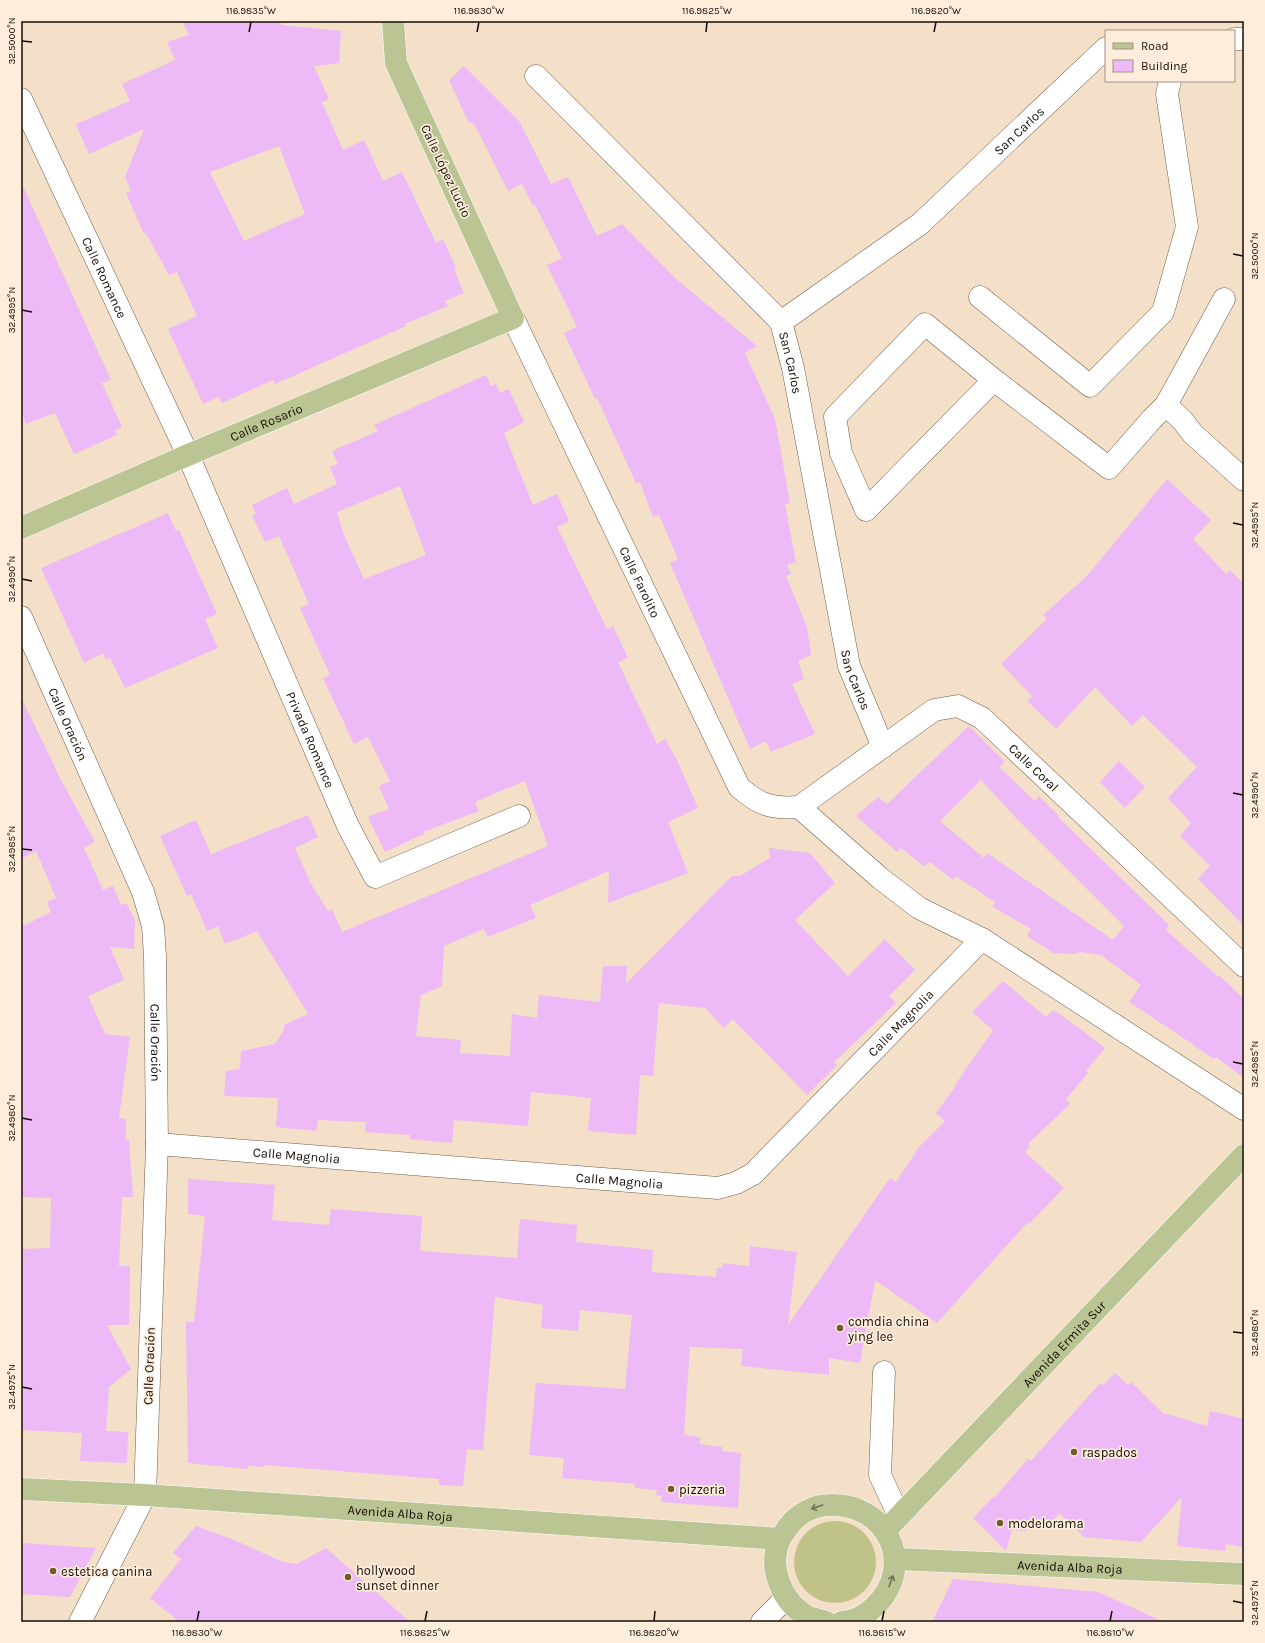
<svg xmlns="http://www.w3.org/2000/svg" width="1265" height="1643" font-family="Karla,sans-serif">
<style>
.green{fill:#bfc388}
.building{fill:#edb9f7;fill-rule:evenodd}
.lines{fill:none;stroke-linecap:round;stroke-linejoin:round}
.minor-casing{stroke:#6f5c49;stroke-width:23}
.major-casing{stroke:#fff;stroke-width:23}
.minor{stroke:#fff;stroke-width:22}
.major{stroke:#bbc594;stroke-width:22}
.oneway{stroke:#6f7254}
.ticks{fill:none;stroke:#130c05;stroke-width:1.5}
.poi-dot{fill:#6d5b29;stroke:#feeddb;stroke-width:1.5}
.labels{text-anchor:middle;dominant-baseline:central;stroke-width:3.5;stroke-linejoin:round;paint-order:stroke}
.street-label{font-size:13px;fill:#130c05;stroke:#feeddb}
.poi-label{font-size:13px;fill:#130c05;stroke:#feeddb;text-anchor:start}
.neatline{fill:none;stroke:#130c05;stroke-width:1.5}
.ticks-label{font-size:10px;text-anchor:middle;fill:#130c05}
</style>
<rect width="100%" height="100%" fill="#f4dfc8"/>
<path class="green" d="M794 1562a41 41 0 1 1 82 0a41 41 0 1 1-82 0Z"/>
<path class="building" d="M 182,21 L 280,21 L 282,25 L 341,31 L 339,63 L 314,66 L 329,99 L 322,102 L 343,150 L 364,140 L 383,181 L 402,172 L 436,243 L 443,239 L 456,268 L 454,269 L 464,293 L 445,301 L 448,306 L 405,324 L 406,326 L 275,384 L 273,380 L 222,403 L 219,397 L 203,404 L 168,329 L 197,316 L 177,272 L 169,275 L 146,233 L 144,234 L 126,193 L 131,191 L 125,177 L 144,129 L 89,154 L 76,124 L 130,101 L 122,84 L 175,60 L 167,42 L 189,35 ZM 279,146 L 305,214 L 244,241 L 210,172 Z
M 464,66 L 519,121 L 551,184 L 568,177 L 597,236 L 622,224 L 676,279 L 757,346 L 745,353 L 775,419 L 790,503 L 785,504 L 796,563 L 787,564 L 791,574 L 786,576 L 807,627 L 811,655 L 798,661 L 804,679 L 792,684 L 815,734 L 771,752 L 766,741 L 750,749 L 670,563 L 678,559 L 659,515 L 653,517 L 640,482 L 636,483 L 597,398 L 595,399 L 564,333 L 577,327 L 547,265 L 562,258 L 535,205 L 533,206 L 522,184 L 508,191 L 475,125 L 468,121 L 449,80 Z
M 21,182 L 111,380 L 102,383 L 122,427 L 115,430 L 117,435 L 74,454 L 55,413 L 26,424 L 21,410 Z
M 486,375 L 491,386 L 496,384 L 500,393 L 509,389 L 524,422 L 504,433 L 533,505 L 557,494 L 569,521 L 557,527 L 607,629 L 613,626 L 628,658 L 618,662 L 657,744 L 665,739 L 677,760 L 698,808 L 668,822 L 688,873 L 608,903 L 609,871 L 530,905 L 536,918 L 488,937 L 484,929 L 444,946 L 442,986 L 421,995 L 416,1036 L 461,1040 L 460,1053 L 510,1056 L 512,1014 L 537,1018 L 539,995 L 600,1002 L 603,966 L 627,966 L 626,984 L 732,876 L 740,876 L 770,858 L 769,848 L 810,853 L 835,883 L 795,920 L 848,976 L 885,939 L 915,970 L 889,996 L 896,1003 L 834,1062 L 837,1065 L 807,1095 L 733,1019 L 724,1028 L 705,1008 L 659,1003 L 653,1076 L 640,1075 L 636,1135 L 588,1131 L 591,1098 L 531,1092 L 528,1126 L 454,1120 L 452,1143 L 410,1139 L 410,1135 L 365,1132 L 366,1122 L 318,1120 L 316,1131 L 276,1127 L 278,1098 L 224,1096 L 226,1071 L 240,1069 L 241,1051 L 275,1044 L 284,1030 L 284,1025 L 308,1014 L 257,931 L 225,944 L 218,926 L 207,931 L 191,894 L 187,896 L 160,836 L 196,820 L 211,854 L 308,815 L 318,837 L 295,848 L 310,882 L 328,911 L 332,909 L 342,932 L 548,846 L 525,781 L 475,802 L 479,811 L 423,832 L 424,834 L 385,852 L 368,817 L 389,809 L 379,786 L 390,781 L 368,737 L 354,744 L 323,678 L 330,675 L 300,608 L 309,604 L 279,536 L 265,542 L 252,515 L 256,514 L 252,505 L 287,488 L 294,504 L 337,484 L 330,467 L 338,464 L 332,451 L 378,431 L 374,425 ZM 400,486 L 426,555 L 364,579 L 344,535 L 337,512 Z
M 1167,479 L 1211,520 L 1193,539 L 1226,574 L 1230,570 L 1244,584 L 1244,926 L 1198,879 L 1210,866 L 1180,836 L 1191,823 L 1168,798 L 1197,767 L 1143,715 L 1132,726 L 1095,687 L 1056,729 L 1027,701 L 1032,696 L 1001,664 L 1047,619 L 1043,615 L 1087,576 Z
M 168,513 L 176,531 L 179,530 L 217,614 L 205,619 L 218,648 L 125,688 L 110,658 L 106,660 L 103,653 L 84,663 L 41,568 Z
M 21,697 L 61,780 L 95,842 L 84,848 L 103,890 L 113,886 L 121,905 L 126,903 L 135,920 L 134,949 L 110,947 L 124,980 L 88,996 L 105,1034 L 130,1037 L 119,1118 L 126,1119 L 126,1140 L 129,1140 L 133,1197 L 122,1197 L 119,1266 L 130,1266 L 129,1325 L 107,1325 L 131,1369 L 109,1387 L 106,1431 L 128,1432 L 127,1463 L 80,1461 L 82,1433 L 21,1430 L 21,1249 L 50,1248 L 51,1198 L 21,1197 L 21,927 L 51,912 L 47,902 L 56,898 L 36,851 L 21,859 Z
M 969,726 L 1005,762 L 999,767 L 1035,801 L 1039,796 L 1059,816 L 1058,817 L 1169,925 L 1166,930 L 1218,977 L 1219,975 L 1244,999 L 1244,1078 L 1216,1057 L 1214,1059 L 1194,1046 L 1194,1045 L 1129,1002 L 1141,985 L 1101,955 L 1081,952 L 1074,954 L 1053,953 L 1027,936 L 1031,929 L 993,907 L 995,902 L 956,876 L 953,880 L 930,862 L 924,866 L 901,848 L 897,852 L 856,816 L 878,797 L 887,804 ZM 981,780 L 1015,817 L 1124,926 L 1113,940 L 987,853 L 984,858 L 940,821 Z
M 1119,761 L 1145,787 L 1125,808 L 1100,782 Z
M 1003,981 L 1046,1017 L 1053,1010 L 1071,1022 L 1105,1048 L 1086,1071 L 1088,1073 L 1066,1099 L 1070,1104 L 1028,1144 L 1030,1146 L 1025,1152 L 1064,1188 L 1029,1224 L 1027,1223 L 937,1323 L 875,1280 L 860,1363 L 829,1358 L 829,1375 L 741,1366 L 743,1349 L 690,1347 L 684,1435 L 700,1437 L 700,1444 L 722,1447 L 722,1451 L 741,1453 L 738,1508 L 661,1502 L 662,1496 L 656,1495 L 657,1490 L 635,1488 L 635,1484 L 562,1478 L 564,1458 L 529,1455 L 536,1383 L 625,1389 L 632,1315 L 580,1310 L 578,1331 L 541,1328 L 543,1305 L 495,1297 L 483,1450 L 467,1449 L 463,1486 L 439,1485 L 439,1479 L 264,1465 L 264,1467 L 248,1466 L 247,1469 L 188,1463 L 186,1322 L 194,1322 L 205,1216 L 188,1214 L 188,1179 L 275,1185 L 272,1220 L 329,1225 L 331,1209 L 422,1216 L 420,1251 L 517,1258 L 520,1219 L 577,1225 L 576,1242 L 653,1250 L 652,1272 L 716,1277 L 717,1268 L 722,1268 L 723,1263 L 749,1266 L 750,1246 L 797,1252 L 788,1325 L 890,1178 L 896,1182 L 920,1146 L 945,1121 L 936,1113 L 956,1086 L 955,1085 L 993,1030 L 972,1012 Z
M 1115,1373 L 1128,1385 L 1131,1382 L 1163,1413 L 1207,1426 L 1210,1411 L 1244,1419 L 1244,1547 L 1226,1544 L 1225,1551 L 1177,1546 L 1182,1497 L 1141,1542 L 1084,1537 L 1059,1513 L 1046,1529 L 1036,1520 L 1026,1531 L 1012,1530 L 1006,1551 L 973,1518 L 993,1497 L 994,1498 L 1028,1459 L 1031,1461 L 1100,1383 L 1103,1385 Z
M 196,1526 L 232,1539 L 283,1562 L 297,1564 L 326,1548 L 410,1622 L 180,1622 L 150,1598 L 181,1559 L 173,1553 Z
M 21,1543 L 96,1548 L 70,1597 L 21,1594 Z
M 953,1579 L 1098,1592 L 1164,1622 L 932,1622 Z"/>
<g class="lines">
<defs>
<g id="minor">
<path d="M 1234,39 L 1244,39"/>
<path id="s1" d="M 536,76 L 781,322 L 793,368 L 849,666 L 883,747"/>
<path id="s2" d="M 21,99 L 188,455 L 348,826 L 375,877 L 519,816"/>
<path d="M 980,297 L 1090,386 L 1163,312 L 1187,227 L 1167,94 L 1170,81"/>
<path id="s3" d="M 513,318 L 739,787 C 759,805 772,809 799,807"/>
<path id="s4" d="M 781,322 L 920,224 L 1106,48"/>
<path d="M 994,380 L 866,510 L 841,453 L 835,417 L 925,324 L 994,380 L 1109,468 L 1152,419 L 1166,405 L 1183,421 L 1193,434 L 1244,480"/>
<path d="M 1166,405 L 1224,299"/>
<path id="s5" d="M 21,617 L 143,892 L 153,926 L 155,956 L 157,1144 L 145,1495 L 80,1622"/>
<path id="s6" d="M 799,807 L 934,710 L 958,706 L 982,718 L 1244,966"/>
<path d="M 799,807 L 880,878 L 919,908 L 982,939 L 1244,1109"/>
<path id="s7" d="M 157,1144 L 718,1188 L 736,1183 L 753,1174 L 982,939"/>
<path d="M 884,1372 L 880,1475 L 899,1516"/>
<path d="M 762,1622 L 786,1598"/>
</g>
<g id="major">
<path id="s8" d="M 21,528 L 188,455 L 513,318 L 396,63 L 393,21"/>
<path id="s9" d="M 21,1489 L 145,1495 L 780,1539"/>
<path id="s10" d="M 885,1531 L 1244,1155"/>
<path id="s11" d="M 895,1559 L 1244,1574"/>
<path d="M 826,1622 C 820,1620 814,1619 808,1617 C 782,1602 767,1568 780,1539 C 782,1535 786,1531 788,1527 C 797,1514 814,1505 830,1505 C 888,1503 917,1567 874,1607 C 866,1615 854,1621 842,1622"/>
</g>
</defs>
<use href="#minor" class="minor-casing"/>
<use href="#major" class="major-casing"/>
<use href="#minor" class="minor"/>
<use href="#major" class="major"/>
</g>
<defs><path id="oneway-shaft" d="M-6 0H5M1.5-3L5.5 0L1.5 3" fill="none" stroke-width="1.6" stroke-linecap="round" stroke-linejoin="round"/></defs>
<g class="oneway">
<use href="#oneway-shaft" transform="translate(817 1507) rotate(161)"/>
<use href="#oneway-shaft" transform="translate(891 1581) rotate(-71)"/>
</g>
<path class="ticks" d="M 249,32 L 251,22M 477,32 L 479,22M 706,32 L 707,22M 934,32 L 936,22M 22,41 L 32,42M 1233,254 L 1243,256M 22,310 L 32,312M 1233,523 L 1243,525M 22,579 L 32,581M 1233,793 L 1243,795M 22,849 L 32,850M 1233,1062 L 1243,1064M 22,1118 L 32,1120M 1233,1332 L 1243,1333M 22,1387 L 32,1389M 1233,1601 L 1243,1603M 197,1621 L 199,1611M 425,1621 L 427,1611M 654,1621 L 655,1611M 882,1621 L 884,1611M 1110,1621 L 1112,1611"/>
<g class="poi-dot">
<circle cx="840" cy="1328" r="4"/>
<circle cx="1074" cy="1452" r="4"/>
<circle cx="671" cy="1489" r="4"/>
<circle cx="1000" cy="1523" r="4"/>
<circle cx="53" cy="1571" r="4"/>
<circle cx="348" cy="1577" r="4"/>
</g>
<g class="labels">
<g class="street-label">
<text stroke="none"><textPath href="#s4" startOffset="306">San Carlos</textPath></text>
<text transform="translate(446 171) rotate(65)">Calle López Lucio</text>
<text stroke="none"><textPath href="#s2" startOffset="197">Calle Romance</textPath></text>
<text stroke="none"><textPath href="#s1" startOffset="389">San Carlos</textPath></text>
<text stroke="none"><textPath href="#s8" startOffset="267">Calle Rosario</textPath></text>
<text stroke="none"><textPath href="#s3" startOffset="293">Calle Farolito</textPath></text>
<text stroke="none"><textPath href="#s1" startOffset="713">San Carlos</textPath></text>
<text stroke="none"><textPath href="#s5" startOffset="117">Calle Oración</textPath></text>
<text stroke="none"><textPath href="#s2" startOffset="703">Privada Romance</textPath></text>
<text stroke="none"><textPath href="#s6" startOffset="289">Calle Coral</textPath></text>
<text stroke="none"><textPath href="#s7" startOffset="812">Calle Magnolia</textPath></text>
<text stroke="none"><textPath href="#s5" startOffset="453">Calle Oración</textPath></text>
<text stroke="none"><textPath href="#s7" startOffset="140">Calle Magnolia</textPath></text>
<text stroke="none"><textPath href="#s7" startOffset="464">Calle Magnolia</textPath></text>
<text stroke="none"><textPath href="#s10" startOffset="259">Avenida Ermita Sur</textPath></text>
<text transform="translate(149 1366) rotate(-88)">Calle Oración</text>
<text stroke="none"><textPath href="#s9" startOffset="380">Avenida Alba Roja</textPath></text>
<text stroke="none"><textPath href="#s11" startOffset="175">Avenida Alba Roja</textPath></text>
</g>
<g class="poi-label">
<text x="848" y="1321">comdia china<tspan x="848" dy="15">ying lee</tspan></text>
<text x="1082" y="1452">raspados</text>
<text x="679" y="1489">pizzeria</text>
<text x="1008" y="1523">modelorama</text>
<text x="356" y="1570">hollywood<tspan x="356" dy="15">sunset dinner</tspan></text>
<text x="61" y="1571">estetica canina</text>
</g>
</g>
<rect width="1265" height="1643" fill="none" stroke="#feeddb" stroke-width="44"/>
<rect x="1105" y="30" width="130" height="52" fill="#feeddb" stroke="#a09385"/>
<rect x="1113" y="43" width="20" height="6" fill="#bbc594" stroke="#a09385"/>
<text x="1141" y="50" font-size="12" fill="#130c05">Road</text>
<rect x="1113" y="60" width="20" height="12" fill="#edb9f7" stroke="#a09385"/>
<text x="1141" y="70" font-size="12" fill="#130c05">Building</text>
<rect x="22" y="22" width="1221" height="1599" class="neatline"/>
<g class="ticks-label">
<text x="251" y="14">116.9835°W</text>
<text x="479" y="14">116.9830°W</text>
<text x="707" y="14">116.9825°W</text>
<text x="936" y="14">116.9820°W</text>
<text transform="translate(11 41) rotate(-90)" y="4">32.5000°N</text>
<text transform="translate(1254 256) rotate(-90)" y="4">32.5000°N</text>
<text transform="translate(11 310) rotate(-90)" y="4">32.4995°N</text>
<text transform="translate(1254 525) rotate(-90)" y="4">32.4995°N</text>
<text transform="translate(11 579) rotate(-90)" y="4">32.4990°N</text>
<text transform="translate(1254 795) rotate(-90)" y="4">32.4990°N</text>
<text transform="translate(11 849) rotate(-90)" y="4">32.4985°N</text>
<text transform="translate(1254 1064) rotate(-90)" y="4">32.4985°N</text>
<text transform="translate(11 1118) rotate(-90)" y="4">32.4980°N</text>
<text transform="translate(1254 1333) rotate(-90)" y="4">32.4980°N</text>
<text transform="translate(11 1387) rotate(-90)" y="4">32.4975°N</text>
<text transform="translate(1254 1603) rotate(-90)" y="4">32.4975°N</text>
<text x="197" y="1636">116.9830°W</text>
<text x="425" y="1636">116.9825°W</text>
<text x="654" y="1636">116.9820°W</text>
<text x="882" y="1636">116.9815°W</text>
<text x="1110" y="1636">116.9810°W</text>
</g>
</svg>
